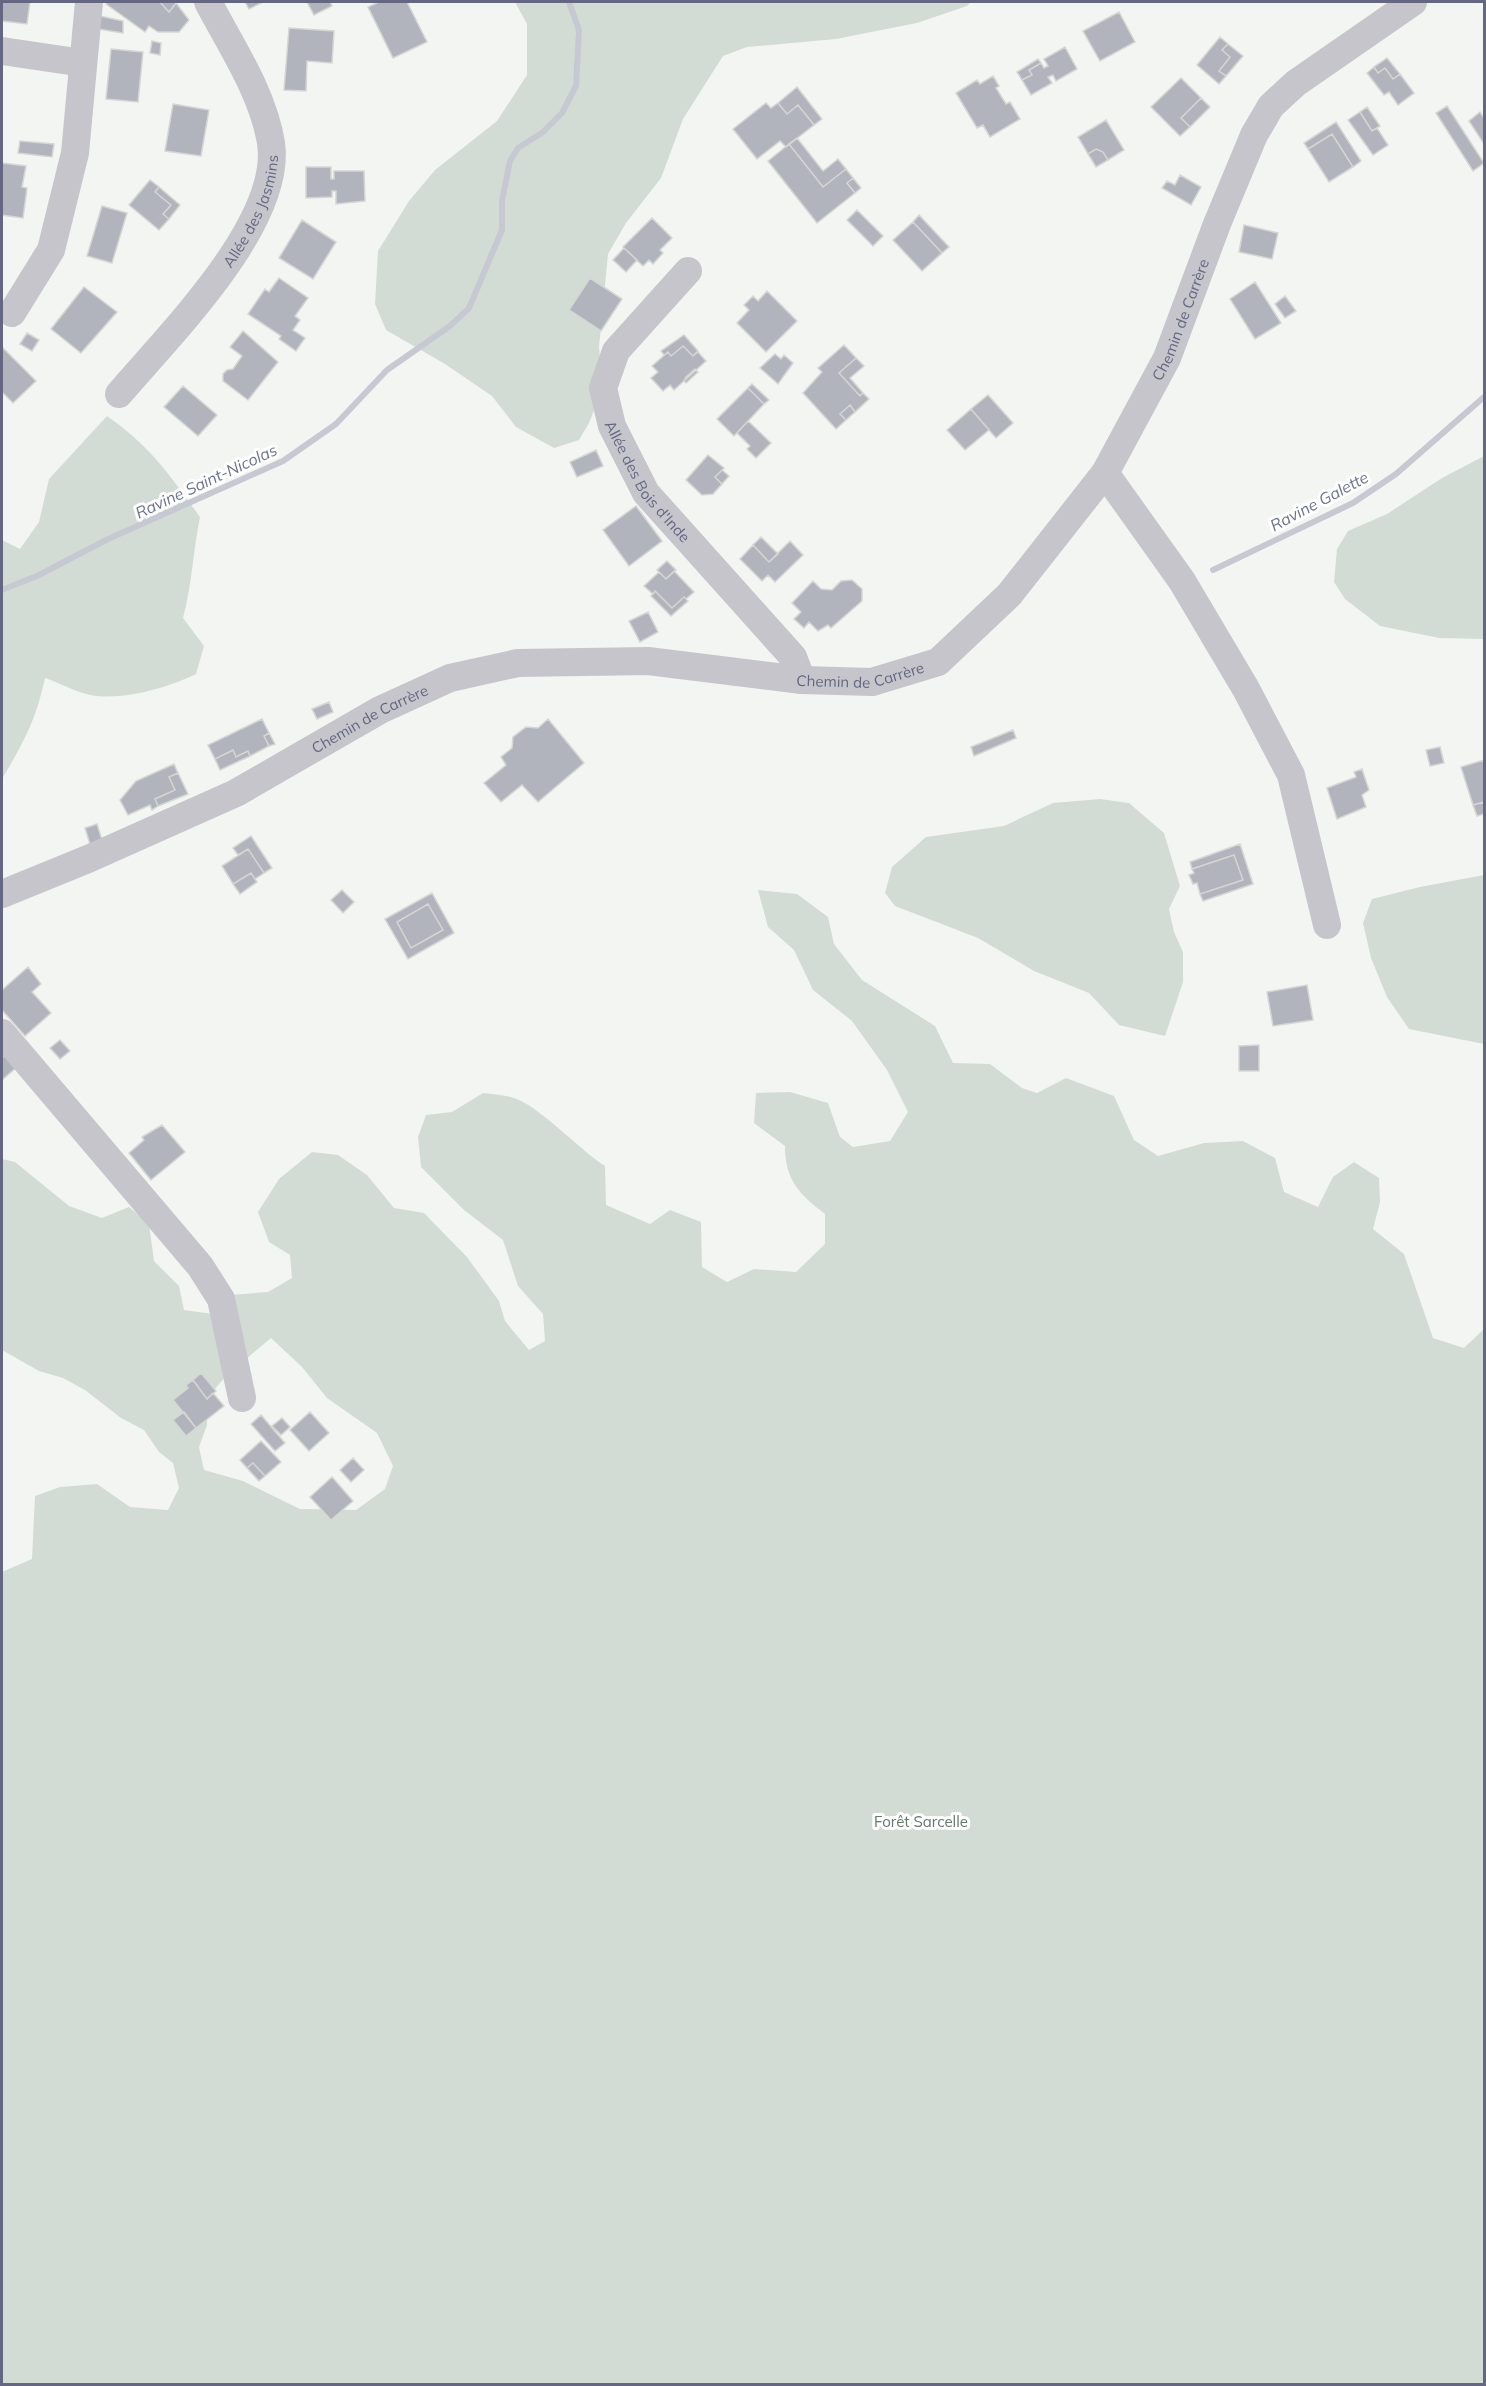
<svg xmlns="http://www.w3.org/2000/svg" width="1486" height="2386" font-family="Mulish,sans-serif">
<style>
.green{fill:#d3dcd4;fill-rule:evenodd}
.lines{fill:none;stroke-linecap:round;stroke-linejoin:round}
.stream{stroke:#c7c9d2;stroke-width:6}
.building{fill:#b2b4bd;stroke:#d5d6d4;stroke-width:1.5;fill-rule:evenodd}
.minor{stroke:#c5c5cb;stroke-width:28}
.labels{text-anchor:middle;dominant-baseline:central;stroke-width:6;stroke-linejoin:round;paint-order:stroke}
.street-label{font-size:15px;fill:#656782;stroke:#fff}
.park-label{font-size:15px;fill:#637969;stroke:#fff}
.water-label{font-size:16px;font-style:italic;fill:#6a738c;stroke:#fff}
</style>
<rect width="100%" height="100%" fill="#f3f5f2"/>
<path class="green" d="M 515,2 L 971,2 L 967,6 L 917,23 L 836,39 L 747,47 L 723,56 L 683,119 L 661,178 L 626,223 L 608,254 L 599,347 L 603,388 L 589,423 L 579,440 L 554,448 L 516,427 L 492,396 L 445,364 L 386,330 L 375,304 L 378,251 L 409,201 L 435,170 L 497,121 L 527,75 L 527,24 Z
M 107,416 C 151,447 169,474 200,517 C 193,551 192,585 183,618 L 204,646 L 196,674 C 167,688 123,701 90,695 C 75,692 60,683 45,678 C 36,720 24,742 2,779 L 2,540 L 20,549 L 39,522 L 49,479 Z
M 1484,456 L 1484,639 L 1439,638 L 1380,626 L 1345,599 L 1334,582 L 1337,549 L 1348,531 L 1387,514 L 1442,478 Z
M 1100,799 L 1129,803 L 1164,833 L 1180,886 L 1169,909 L 1174,932 L 1183,952 L 1183,982 L 1165,1036 L 1119,1025 L 1089,993 L 1034,971 L 978,938 L 895,906 L 885,893 L 892,867 L 926,837 L 1004,826 L 1053,803 Z
M 1484,875 L 1484,1044 L 1409,1029 L 1387,997 L 1371,958 L 1363,923 L 1372,899 L 1420,887 Z
M 758,890 L 797,894 L 828,917 L 834,944 L 862,980 L 935,1026 L 953,1063 L 990,1064 L 1022,1088 L 1037,1093 L 1066,1078 L 1114,1096 L 1134,1140 L 1158,1156 L 1204,1143 L 1243,1141 L 1275,1158 L 1284,1192 L 1318,1207 L 1333,1177 L 1354,1162 L 1379,1178 L 1380,1202 L 1373,1229 L 1404,1254 L 1433,1338 L 1464,1348 L 1484,1329 L 1484,2384 L 2,2384 L 2,1572 L 32,1559 L 35,1496 L 60,1487 L 97,1484 L 130,1507 L 168,1510 L 179,1488 L 173,1463 L 159,1452 L 144,1430 L 121,1418 L 85,1390 L 63,1378 L 39,1371 L 2,1350 L 2,1159 L 15,1162 L 69,1206 L 102,1218 L 129,1207 L 149,1224 L 154,1261 L 179,1286 L 184,1310 L 213,1314 L 230,1295 L 268,1292 L 292,1278 L 290,1255 L 269,1242 L 258,1212 L 279,1179 L 312,1152 L 338,1155 L 367,1175 L 394,1208 L 424,1213 L 467,1257 L 499,1301 L 505,1321 L 529,1350 L 545,1341 L 543,1314 L 518,1286 L 503,1240 L 464,1210 L 421,1167 L 418,1137 L 426,1115 L 452,1112 L 483,1093 C 492,1094 502,1095 511,1097 C 538,1104 578,1149 605,1166 L 606,1205 L 650,1224 L 670,1210 L 701,1222 L 702,1267 L 727,1282 L 754,1269 L 796,1272 L 825,1244 L 825,1214 C 799,1194 785,1180 785,1146 L 754,1123 L 756,1093 L 790,1092 L 828,1103 L 840,1137 L 853,1147 L 890,1141 L 908,1112 L 887,1070 L 852,1021 L 813,990 L 794,950 L 768,927 ZM 271,1338 L 302,1367 L 327,1398 L 377,1433 L 393,1466 L 385,1489 L 356,1510 L 300,1509 L 243,1481 L 204,1470 L 199,1447 L 207,1425 L 207,1398 L 227,1375 Z"/>
<g class="lines">
<path class="stream" d="M 1213,570 L 1353,503 L 1396,474 L 1484,397
M 2,590 L 39,575 L 108,539 L 283,461 L 336,424 L 387,370 L 450,326 L 469,308 L 502,230 L 502,201 L 510,161 L 518,148 L 543,132 L 562,113 L 576,86 L 579,30 L 569,2"/>
</g>
<path class="building" d="M 2,2 L 30,2 L 27,24 L 2,21 Z
M 108,2 L 160,2 L 169,12 L 176,3 L 189,20 L 179,32 L 158,32 L 149,26 L 145,32 L 106,4 Z
M 160,2 L 177,2 L 169,12 Z
M 245,2 L 263,2 L 249,9 Z
M 307,2 L 330,2 L 332,6 L 314,15 Z
M 379,2 L 407,2 L 427,42 L 393,58 L 368,7 Z
M 1119,12 L 1135,42 L 1100,61 L 1083,31 Z
M 100,16 L 123,21 L 123,33 L 98,29 Z
M 289,28 L 334,31 L 332,63 L 307,61 L 306,91 L 284,90 Z
M 1220,37 L 1228,44 L 1222,50 L 1230,57 L 1219,71 L 1226,76 L 1219,84 L 1197,65 Z
M 152,41 L 161,43 L 160,55 L 150,53 Z
M 1228,44 L 1243,56 L 1226,76 L 1219,71 L 1230,57 L 1222,50 Z
M 1065,47 L 1077,69 L 1056,81 L 1053,75 L 1048,77 L 1052,83 L 1031,95 L 1022,80 L 1032,75 L 1029,70 L 1041,63 L 1044,68 L 1048,66 L 1044,59 Z
M 111,49 L 143,52 L 138,102 L 106,99 Z
M 1387,58 L 1400,74 L 1393,79 L 1385,68 L 1378,73 L 1374,67 Z
M 1038,59 L 1041,63 L 1029,70 L 1032,75 L 1022,80 L 1017,72 Z
M 1374,67 L 1378,73 L 1385,68 L 1393,79 L 1400,74 L 1414,93 L 1398,105 L 1389,92 L 1384,95 L 1367,73 Z
M 993,76 L 999,86 L 996,88 L 1006,104 L 1010,102 L 1020,119 L 990,137 L 983,125 L 977,128 L 956,93 L 977,80 L 980,84 Z
M 1181,78 L 1201,98 L 1181,118 L 1190,127 L 1180,136 L 1151,107 Z
M 797,87 L 822,119 L 814,125 L 798,105 L 787,114 L 778,103 Z
M 1201,98 L 1210,107 L 1190,127 L 1181,118 Z
M 766,103 L 771,108 L 778,103 L 787,114 L 798,105 L 814,125 L 786,147 L 780,141 L 757,159 L 733,129 Z
M 173,104 L 209,110 L 201,156 L 165,151 Z
M 1447,106 L 1484,163 L 1473,171 L 1436,113 Z
M 1367,107 L 1380,126 L 1372,131 L 1360,112 Z
M 1360,112 L 1372,131 L 1377,128 L 1388,145 L 1373,155 L 1348,120 Z
M 1480,112 L 1484,118 L 1484,144 L 1469,121 Z
M 1106,120 L 1124,150 L 1108,160 L 1103,152 L 1096,149 L 1088,154 L 1078,137 Z
M 1336,122 L 1361,161 L 1353,167 L 1332,134 L 1308,149 L 1304,143 Z
M 1332,134 L 1353,167 L 1329,182 L 1308,149 Z
M 797,138 L 823,171 L 838,159 L 846,169 L 823,187 L 789,144 Z
M 20,141 L 54,144 L 52,157 L 18,153 Z
M 789,144 L 823,187 L 846,169 L 853,178 L 847,183 L 855,193 L 817,223 L 768,161 Z
M 1096,149 L 1103,152 L 1108,160 L 1096,167 L 1088,154 Z
M 2,163 L 26,166 L 22,187 L 27,188 L 23,218 L 2,215 Z
M 306,167 L 331,167 L 331,179 L 334,179 L 334,171 L 364,171 L 365,201 L 336,204 L 336,191 L 332,191 L 332,197 L 306,198 Z
M 1180,175 L 1201,187 L 1191,205 L 1162,188 L 1167,181 L 1175,185 Z
M 853,178 L 861,188 L 855,193 L 847,183 Z
M 150,180 L 159,187 L 155,192 L 171,205 L 163,214 L 169,219 L 159,230 L 129,205 Z
M 159,187 L 180,205 L 169,219 L 163,214 L 171,205 L 155,192 Z
M 102,206 L 127,213 L 112,263 L 87,256 Z
M 857,210 L 883,236 L 873,246 L 847,220 Z
M 919,215 L 949,247 L 942,253 L 913,222 Z
M 652,218 L 672,238 L 660,250 L 663,253 L 653,264 L 649,260 L 643,266 L 623,247 Z
M 302,220 L 336,242 L 313,279 L 279,258 Z
M 913,222 L 942,253 L 922,271 L 893,240 Z
M 1244,225 L 1278,233 L 1272,259 L 1239,252 Z
M 624,248 L 637,260 L 626,272 L 613,260 Z
M 279,278 L 308,298 L 295,316 L 300,320 L 293,330 L 305,338 L 296,351 L 279,339 L 281,336 L 248,314 L 265,289 L 269,292 Z
M 590,278 L 622,299 L 601,331 L 569,310 Z
M 1255,282 L 1281,323 L 1255,339 L 1230,299 Z
M 84,287 L 117,312 L 81,353 L 51,329 Z
M 767,291 L 797,321 L 766,352 L 737,323 L 749,310 L 744,305 L 753,296 L 758,301 Z
M 1285,296 L 1296,311 L 1285,318 L 1275,304 Z
M 243,331 L 278,362 L 248,400 L 223,381 L 223,374 L 227,370 L 233,369 L 242,356 L 230,347 Z
M 27,333 L 39,340 L 32,351 L 20,344 Z
M 684,335 L 698,351 L 693,356 L 683,346 L 671,356 L 668,352 L 664,355 L 661,351 Z
M 844,345 L 856,358 L 839,373 L 860,396 L 863,393 L 869,399 L 855,412 L 850,405 L 840,414 L 846,420 L 836,429 L 803,393 L 822,372 L 818,368 Z
M 683,346 L 693,356 L 698,352 L 706,361 L 674,390 L 670,385 L 663,391 L 651,378 L 658,372 L 652,366 L 668,352 L 671,356 Z
M 2,347 L 36,381 L 13,403 L 2,392 Z
M 775,354 L 781,359 L 784,355 L 793,363 L 778,384 L 760,368 Z
M 856,358 L 864,366 L 850,378 L 863,393 L 860,396 L 839,373 Z
M 695,369 L 698,372 L 686,383 L 684,381 L 686,377 Z
M 752,384 L 769,400 L 764,404 L 748,388 Z
M 183,386 L 217,415 L 198,436 L 164,407 Z
M 748,388 L 764,404 L 734,436 L 717,419 Z
M 988,395 L 1013,423 L 996,438 L 971,409 Z
M 850,405 L 855,412 L 846,420 L 840,414 Z
M 971,409 L 989,430 L 965,450 L 947,430 Z
M 748,421 L 771,443 L 756,458 L 747,449 L 750,446 L 737,433 Z
M 596,450 L 603,466 L 577,477 L 570,462 Z
M 708,455 L 724,468 L 715,477 L 722,484 L 713,494 L 702,495 L 686,480 Z
M 722,470 L 729,476 L 722,484 L 715,477 Z
M 636,506 L 662,541 L 629,566 L 603,530 Z
M 761,537 L 778,554 L 769,562 L 753,545 Z
M 790,541 L 803,555 L 775,582 L 768,575 L 762,581 L 740,559 L 753,545 L 769,562 Z
M 667,561 L 676,570 L 666,579 L 657,570 Z
M 674,571 L 694,592 L 686,599 L 684,597 L 672,608 L 655,591 L 653,594 L 644,586 L 659,572 L 666,579 Z
M 852,580 L 862,589 L 862,601 L 831,628 L 828,625 L 818,631 L 809,622 L 804,628 L 794,619 L 801,612 L 792,603 L 813,581 L 821,589 L 832,590 L 841,581 Z
M 655,591 L 672,608 L 684,597 L 688,601 L 671,616 L 651,596 Z
M 648,612 L 658,632 L 640,642 L 629,621 Z
M 329,702 L 333,712 L 317,719 L 312,709 Z
M 262,719 L 269,733 L 264,736 L 269,746 L 250,756 L 248,751 L 236,757 L 233,750 L 215,759 L 208,745 Z
M 548,719 L 584,763 L 538,802 L 522,785 L 501,802 L 484,783 L 506,765 L 501,757 L 512,748 L 513,737 L 526,727 L 538,728 Z
M 1013,730 L 1016,738 L 974,756 L 971,747 Z
M 269,733 L 275,744 L 269,746 L 264,736 Z
M 1440,747 L 1444,763 L 1430,766 L 1426,750 Z
M 233,750 L 236,757 L 248,751 L 250,756 L 220,770 L 215,759 Z
M 1484,760 L 1484,802 L 1473,805 L 1461,767 Z
M 174,764 L 178,773 L 169,777 L 175,790 L 155,799 L 158,806 L 152,810 L 150,805 L 128,815 L 120,800 L 136,781 Z
M 1362,769 L 1369,790 L 1362,795 L 1366,807 L 1337,819 L 1327,788 L 1356,777 L 1354,772 Z
M 178,773 L 188,794 L 158,806 L 155,799 L 175,790 L 169,777 Z
M 1484,802 L 1484,814 L 1477,816 L 1473,805 Z
M 97,824 L 102,840 L 90,844 L 85,828 Z
M 251,836 L 272,868 L 264,873 L 248,849 L 238,855 L 233,848 Z
M 1240,844 L 1253,884 L 1203,901 L 1200,894 L 1243,880 L 1234,855 L 1192,869 L 1190,862 Z
M 248,849 L 264,873 L 255,879 L 251,873 L 233,884 L 222,866 Z
M 1234,855 L 1243,880 L 1200,894 L 1197,883 L 1193,884 L 1189,875 L 1194,873 L 1192,869 Z
M 251,873 L 257,882 L 240,894 L 233,884 Z
M 342,890 L 354,902 L 343,913 L 331,900 Z
M 432,893 L 454,933 L 408,959 L 385,919 ZM 428,904 L 443,930 L 411,948 L 397,922 Z
M 428,904 L 443,930 L 411,948 L 397,922 Z
M 28,967 L 41,984 L 32,992 L 51,1013 L 25,1036 L 2,1010 L 2,990 Z
M 1307,985 L 1313,1020 L 1273,1026 L 1267,992 Z
M 60,1040 L 70,1051 L 60,1059 L 50,1048 Z
M 1259,1045 L 1259,1071 L 1239,1071 L 1239,1046 Z
M 7,1053 L 18,1066 L 2,1080 L 2,1058 Z
M 162,1125 L 185,1152 L 151,1180 L 129,1153 L 144,1140 L 142,1137 Z
M 201,1373 L 216,1391 L 207,1399 L 193,1380 Z
M 193,1380 L 207,1399 L 213,1393 L 224,1406 L 196,1428 L 173,1400 L 188,1388 L 186,1385 Z
M 184,1412 L 196,1428 L 186,1436 L 173,1420 Z
M 310,1412 L 329,1433 L 309,1451 L 290,1430 Z
M 261,1415 L 285,1443 L 275,1451 L 251,1424 Z
M 282,1418 L 290,1427 L 281,1435 L 272,1426 Z
M 261,1441 L 281,1462 L 265,1476 L 253,1463 L 247,1468 L 240,1460 Z
M 353,1458 L 364,1470 L 351,1482 L 340,1470 Z
M 253,1463 L 265,1476 L 259,1481 L 247,1468 Z
M 332,1477 L 353,1501 L 331,1520 L 310,1497 Z"/>
<g class="lines">
<g class="minor">
<path d="M 2,51 L 83,63"/>
<path id="s1" d="M 688,271 L 616,351 L 603,388 L 612,426 L 646,493 L 793,657 L 802,680"/>
<path d="M 12,313 L 51,250 L 75,153 L 89,2"/>
<path id="s2" d="M 119,394 C 168,336 283,223 271,143 C 263,93 231,46 208,2"/>
<path d="M 1105,473 L 1182,581 L 1246,689 L 1291,775 L 1327,925"/>
<path id="s3" d="M 2,894 L 88,859 L 236,793 L 380,710 L 450,678 L 518,663 L 648,661 L 802,680 L 872,682 L 938,662 L 1009,595 L 1105,473 L 1167,358 L 1217,224 L 1254,135 L 1271,106 L 1296,83 L 1413,2"/>
<path d="M 2,1033 L 200,1266 L 221,1299 L 242,1398"/>
</g>
</g>
<g class="labels">
<g class="street-label">
<text stroke="none"><textPath href="#s2" startOffset="228">Allée des Jasmins</textPath></text>
<text stroke="none"><textPath href="#s3" startOffset="1416">Chemin de Carrère</textPath></text>
<text stroke="none"><textPath href="#s1" startOffset="252">Allée des Bois d'Inde</textPath></text>
<text stroke="none"><textPath href="#s3" startOffset="912">Chemin de Carrère</textPath></text>
<text stroke="none"><textPath href="#s3" startOffset="408">Chemin de Carrère</textPath></text>
</g>
<g class="park-label">
<text x="921" y="1821">Forêt Sarcelle</text>
</g>
<g class="water-label">
<text transform="translate(206 481) rotate(-25)">Ravine Saint-Nicolas</text>
<text transform="translate(1319 501) rotate(-28)">Ravine Galette</text>
</g>
</g>
<rect width="1486" height="2386" fill="none" stroke="#656782" stroke-width="6"/>
</svg>
